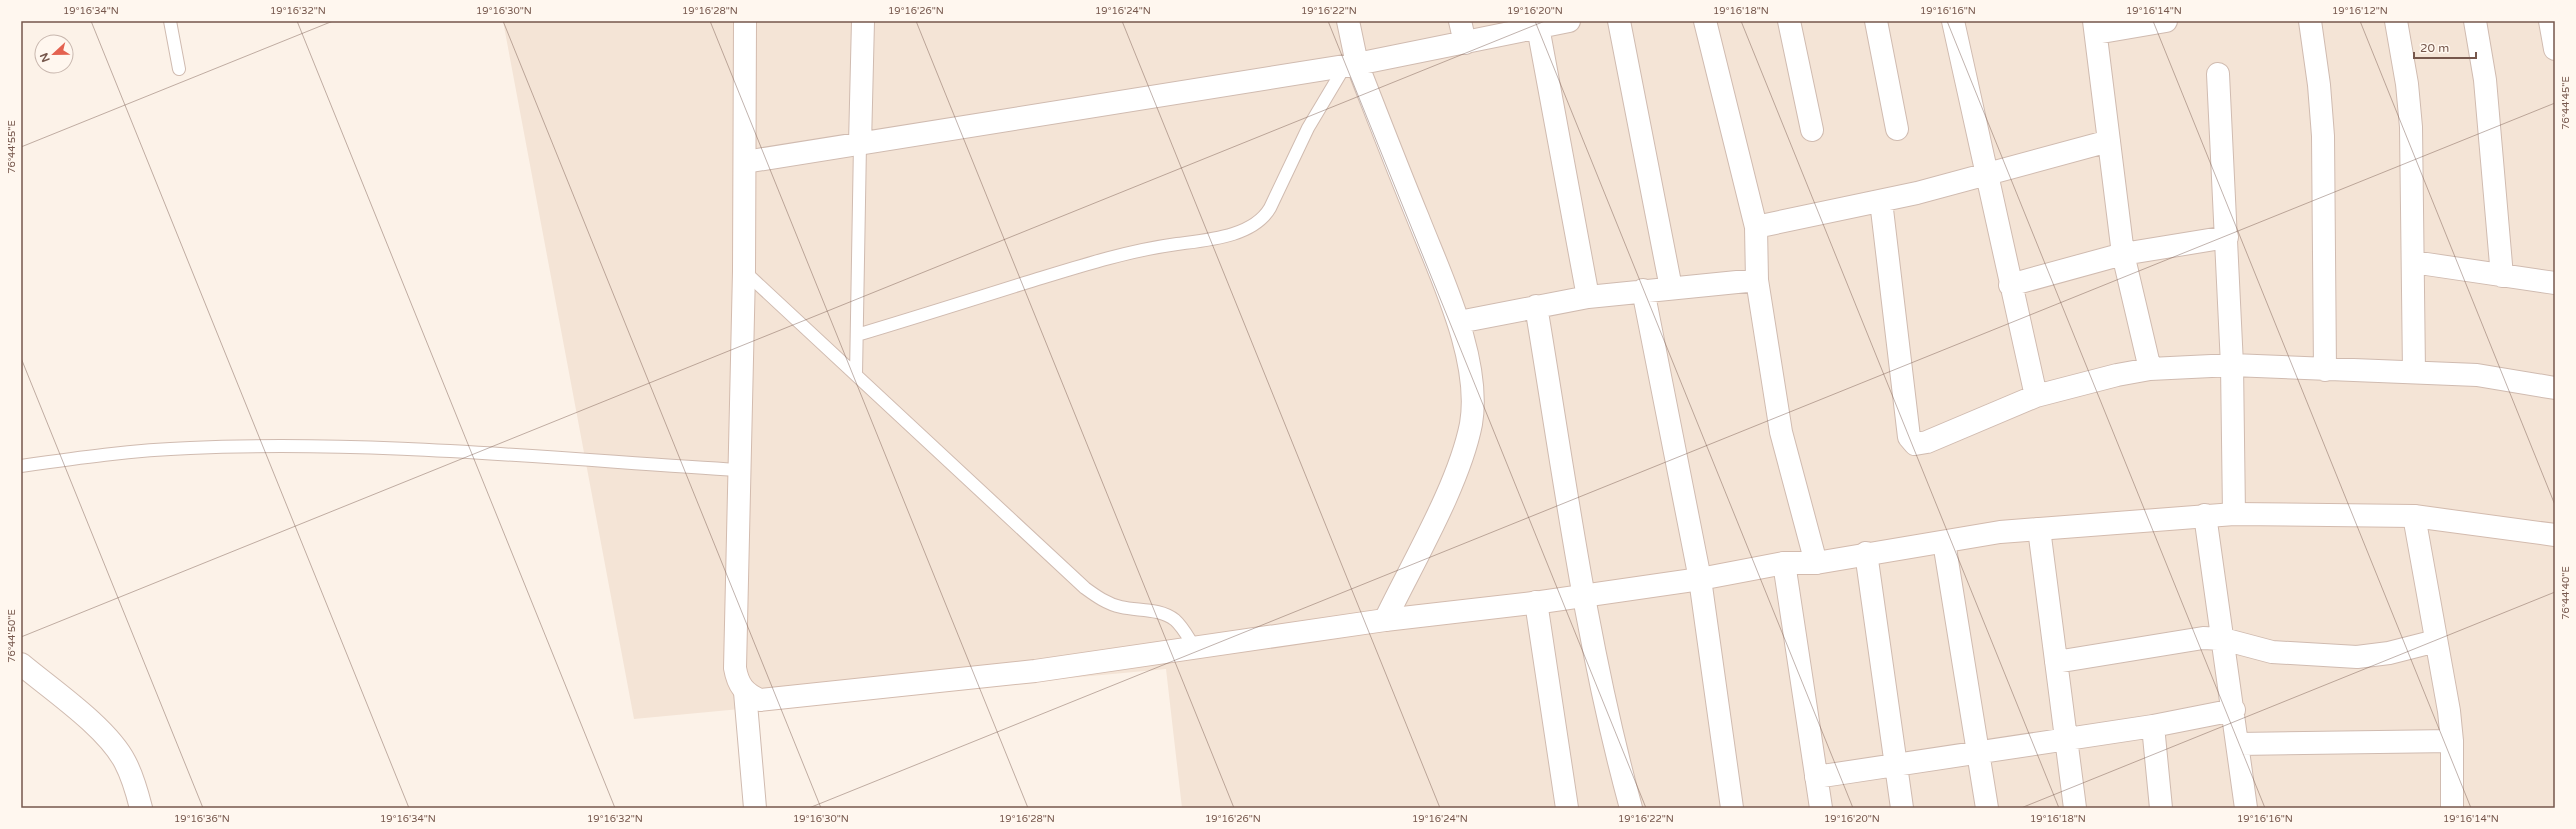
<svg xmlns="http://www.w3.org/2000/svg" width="2576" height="829" font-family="'Varela Round',sans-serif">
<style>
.residential{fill:#f4e4d6}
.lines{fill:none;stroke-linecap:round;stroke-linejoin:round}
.lane-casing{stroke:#d0bbb0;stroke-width:14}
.street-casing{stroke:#d0bbb0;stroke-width:24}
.secondary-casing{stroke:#d3bbae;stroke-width:24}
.lane{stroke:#fff;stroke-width:12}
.street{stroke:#fff;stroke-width:22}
.secondary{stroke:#fff;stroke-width:22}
.ticks{fill:none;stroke:#76574c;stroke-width:1;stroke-opacity:0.45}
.neatline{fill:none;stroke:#76574c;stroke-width:1.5}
.ticks-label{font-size:10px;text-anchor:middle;fill:#76574c}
</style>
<rect width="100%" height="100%" fill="#fcf2e8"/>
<path class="residential" d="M 503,21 L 2555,21 L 2555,808 L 1182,808 L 1166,669 L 634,719 Z"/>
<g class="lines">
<defs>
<path id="lane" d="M 170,21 L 179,69
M 744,271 L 1085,588 C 1096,596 1107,604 1121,607 C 1138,611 1160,608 1175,620 C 1183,627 1189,639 1195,648
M 857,335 C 914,318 971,300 1028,282 C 1077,267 1126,251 1177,244 C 1207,240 1253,237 1270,208 L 1308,128 L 1345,66
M 856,375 L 860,144
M 21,466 C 77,458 133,450 190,448 C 373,440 557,459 740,470"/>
<path id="street" d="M 1348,21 L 1357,64 C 1377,115 1397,167 1418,218 C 1441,277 1482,360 1471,424 C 1459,485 1413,562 1385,620
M 1460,21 L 1465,43
M 1619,21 L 1671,288
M 1705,21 L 1756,227 L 1757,280 L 1781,432 L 1816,563
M 1789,21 L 1812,130
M 1876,21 L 1897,129
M 1953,21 L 2036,396
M 2094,21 L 2123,254 L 2150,369
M 2310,21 L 2319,85 L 2323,136 L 2325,370
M 2396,21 L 2407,84 L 2411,127 L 2414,372
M 2475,21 L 2485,80 L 2502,276
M 2550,21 L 2555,49
M 1538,27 L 1588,297
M 2096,33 L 2166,21
M 2218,74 L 2232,365 L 2234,514
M 860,144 L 863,21
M 745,162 L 1357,64 L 1569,21
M 1881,201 L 1909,437 L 1915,444 L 1927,442 L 2036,396 L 2117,375 L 2150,369 L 2232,365 L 2477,375 L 2555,388
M 1756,227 L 1917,193 L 2109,141
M 2413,262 L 2555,283
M 2010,285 L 2123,254 L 2227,237
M 1643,290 L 1700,579 L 1732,808
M 1536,306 C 1564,474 1586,644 1631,808
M 1459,322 L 1588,297 L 1757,280
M 2205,515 L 2246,808
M 2414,516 L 2449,711 L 2452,741 L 2452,808
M 2039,529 L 2075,808
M 1944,542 L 1987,808
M 1866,553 L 1902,808
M 1784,563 L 1821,808
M 1536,602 L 1567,808
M 2056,662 L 2203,638 L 2223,639 L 2272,652 L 2357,657 L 2389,653 L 2436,641
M 21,664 C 52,690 107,727 125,762 C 133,777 137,792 141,808
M 745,692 L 755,808
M 2153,726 L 2161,808
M 2238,744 L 2452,741
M 1816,777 L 2153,726 L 2234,710"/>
<path id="secondary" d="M 745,21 L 744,271 L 735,668 C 738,685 744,693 760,700 L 1035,671 L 1385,620 L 1541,602 L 1700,579 L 1784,563 L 1816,563 L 2000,532 L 2234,514 L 2414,516 L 2555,535"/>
</defs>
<use href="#lane" class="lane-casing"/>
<use href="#street" class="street-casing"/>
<use href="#secondary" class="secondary-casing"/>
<use href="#lane" class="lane"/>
<use href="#street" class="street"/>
<use href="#secondary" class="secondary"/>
</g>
<path class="ticks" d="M 91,21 L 409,808M 297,21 L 615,808M 503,21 L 821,808M 710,21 L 1028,808M 916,21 L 1234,808M 1122,21 L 1440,808M 1328,21 L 1646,808M 1535,21 L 1853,808M 1741,21 L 2059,808M 1947,21 L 2265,808M 2153,21 L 2471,808M 2360,21 L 2555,505M 21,147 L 333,21M 21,358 L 203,808M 21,637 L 1545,21M 809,808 L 2555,103M 2021,808 L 2555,592"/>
<rect width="2576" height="829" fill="none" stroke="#fff7ef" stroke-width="44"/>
<g transform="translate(54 54) rotate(248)"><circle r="19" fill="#fff7ef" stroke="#c8b7ae"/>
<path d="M0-3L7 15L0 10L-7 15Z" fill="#e46250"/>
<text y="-6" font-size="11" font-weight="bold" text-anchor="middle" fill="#76574c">N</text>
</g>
<path d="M2414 52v6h62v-6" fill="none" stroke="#76574c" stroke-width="2"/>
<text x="2420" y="52" font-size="12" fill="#76574c" stroke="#fff7ef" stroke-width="3" paint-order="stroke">20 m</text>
<rect x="22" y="22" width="2532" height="785" class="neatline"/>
<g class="ticks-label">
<text x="91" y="14">19°16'34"N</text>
<text x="298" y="14">19°16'32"N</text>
<text x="504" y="14">19°16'30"N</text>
<text x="710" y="14">19°16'28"N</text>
<text x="916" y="14">19°16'26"N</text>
<text x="1123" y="14">19°16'24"N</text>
<text x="1329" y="14">19°16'22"N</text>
<text x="1535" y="14">19°16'20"N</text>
<text x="1741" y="14">19°16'18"N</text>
<text x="1948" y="14">19°16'16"N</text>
<text x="2154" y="14">19°16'14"N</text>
<text x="2360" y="14">19°16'12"N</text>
<text transform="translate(2565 103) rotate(-90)" y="4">76°44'45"E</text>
<text transform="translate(11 147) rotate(-90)" y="4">76°44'55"E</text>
<text transform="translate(2565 593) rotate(-90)" y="4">76°44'40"E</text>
<text transform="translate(11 636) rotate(-90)" y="4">76°44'50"E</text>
<text x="202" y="822">19°16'36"N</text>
<text x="408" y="822">19°16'34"N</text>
<text x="615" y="822">19°16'32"N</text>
<text x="821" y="822">19°16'30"N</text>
<text x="1027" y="822">19°16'28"N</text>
<text x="1233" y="822">19°16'26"N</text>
<text x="1440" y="822">19°16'24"N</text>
<text x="1646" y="822">19°16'22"N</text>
<text x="1852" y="822">19°16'20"N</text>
<text x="2058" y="822">19°16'18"N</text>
<text x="2265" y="822">19°16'16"N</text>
<text x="2471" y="822">19°16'14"N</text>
</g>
</svg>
